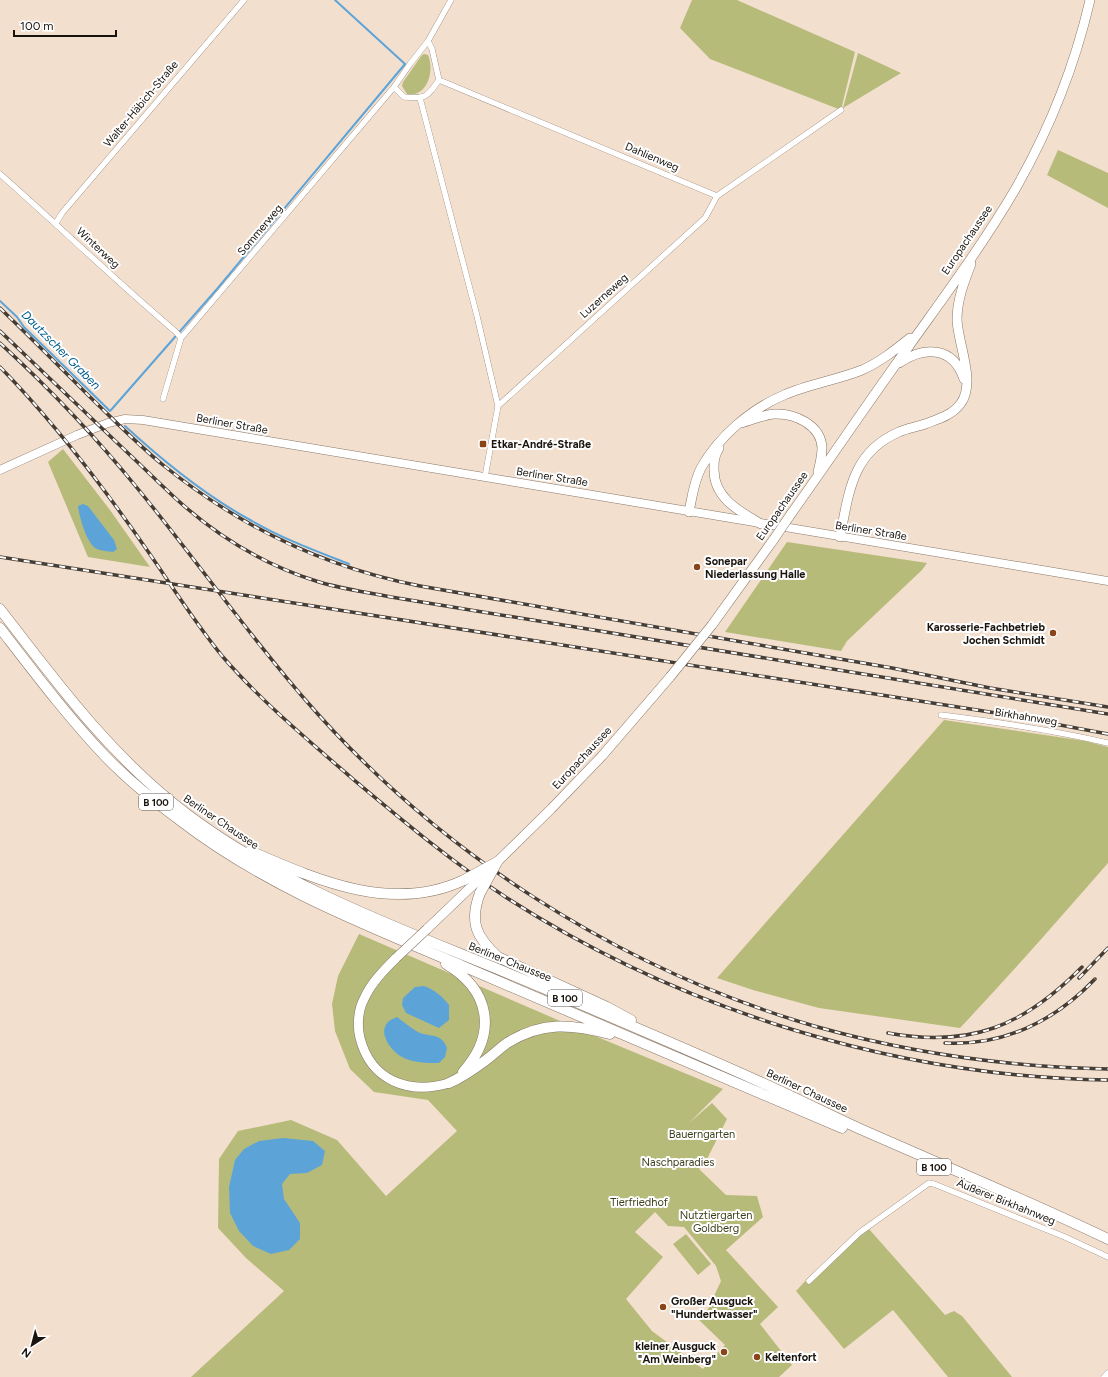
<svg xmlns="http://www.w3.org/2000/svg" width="1108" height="1377" font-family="Figtree,sans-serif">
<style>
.green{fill:#b7bb7a;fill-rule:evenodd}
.water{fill:#5ca4d8}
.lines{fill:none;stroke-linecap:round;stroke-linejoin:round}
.stream{stroke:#5ca4d8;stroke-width:2}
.street-casing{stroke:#887768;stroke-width:6}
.secondary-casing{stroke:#887768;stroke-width:9}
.primary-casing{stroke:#887768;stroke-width:10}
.highway-casing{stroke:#887768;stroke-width:11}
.street{stroke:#fff;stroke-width:5.5}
.secondary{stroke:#fff;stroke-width:8}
.primary{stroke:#fff;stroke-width:9}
.highway{stroke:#fff;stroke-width:10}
.rail-casing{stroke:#463d35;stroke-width:3.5}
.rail{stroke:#fff;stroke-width:2;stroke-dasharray:6;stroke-linecap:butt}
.primary-bridge-casing{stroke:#887768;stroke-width:10;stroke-linecap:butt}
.highway-bridge-casing{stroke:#887768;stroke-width:11;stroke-linecap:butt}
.primary-bridge{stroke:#fff;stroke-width:9}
.highway-bridge{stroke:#fff;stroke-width:10}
.poi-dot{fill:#894518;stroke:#fff;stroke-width:1.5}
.labels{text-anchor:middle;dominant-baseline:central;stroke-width:4;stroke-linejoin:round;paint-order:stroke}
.shield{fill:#fff;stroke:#5f5a56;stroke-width:1}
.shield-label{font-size:10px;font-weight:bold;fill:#1a140e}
.street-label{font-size:11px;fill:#1a140e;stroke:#fff}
.poi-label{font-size:11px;font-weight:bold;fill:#1a140e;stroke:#fff;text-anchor:start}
.park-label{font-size:11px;fill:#3d3f1b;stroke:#fff}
.water-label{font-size:12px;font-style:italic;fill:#005c8d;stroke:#fff}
</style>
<rect width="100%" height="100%" fill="#f3dfce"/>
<path class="green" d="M 692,0 L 737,0 L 855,52 L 841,110 L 710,59 L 680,28 Z
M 858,53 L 901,73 L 843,108 Z
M 424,54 L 428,55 C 435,71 427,98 407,94 L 402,86 L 403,82 L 422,55 Z
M 1058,150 L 1108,173 L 1108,208 L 1047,175 Z
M 63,449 L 110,510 L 150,567 L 88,557 L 48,462 Z
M 787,542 L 927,563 L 922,570 L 847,641 L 841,651 L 725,632 Z
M 944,720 L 1085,741 L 1108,747 L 1108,863 C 1060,918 1011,974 960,1028 L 819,1008 L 753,990 L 717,978 Z
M 359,934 L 595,1036 L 723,1089 L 689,1123 L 712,1103 L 727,1119 L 706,1161 L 699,1169 L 726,1195 L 757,1196 L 763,1217 L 726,1250 L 778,1307 L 760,1324 L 792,1365 L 779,1377 L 191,1377 L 284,1291 L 246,1258 L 218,1228 L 219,1159 L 238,1131 L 291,1120 L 337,1140 L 386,1196 L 457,1131 L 428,1100 L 374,1092 L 350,1069 L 335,1031 L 332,1004 L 338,976 ZM 655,1212 L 668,1226 L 684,1227 L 716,1266 L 721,1281 L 707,1311 L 699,1320 L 725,1345 L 703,1369 L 652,1331 L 626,1299 L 663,1257 L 635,1232 Z
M 869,1229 L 945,1315 L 954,1311 L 962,1316 L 1012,1377 L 948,1377 L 893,1310 L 844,1349 L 796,1291 L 808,1278 Z
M 686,1234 L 711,1264 L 698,1275 L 673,1244 Z"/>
<path class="water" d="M 83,504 L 88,506 L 114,540 L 117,549 L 113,552 C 108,551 102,551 97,549 C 87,545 79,516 78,506 Z
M 424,986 C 435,990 442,996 449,1005 L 449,1020 L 439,1028 L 406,1013 L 402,1005 L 403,998 L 415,987 Z
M 397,1017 C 404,1022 411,1028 418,1032 C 431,1038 441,1032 447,1048 L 445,1057 L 439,1063 C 427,1063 413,1063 402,1057 C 392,1052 377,1033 388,1022 C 390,1020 394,1018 397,1017 Z
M 283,1138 L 313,1141 L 325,1151 L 322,1165 L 307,1173 L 290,1174 L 282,1184 L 284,1199 L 300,1223 L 300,1239 L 289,1250 L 271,1254 L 253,1246 L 239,1231 L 230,1213 L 229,1187 L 235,1160 L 244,1149 L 259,1141 Z"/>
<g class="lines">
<path class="stream" d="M 0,301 L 17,317 L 24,327 L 110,411
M 111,410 L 217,289 L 405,64 L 335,0
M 125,426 C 164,462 206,496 252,521 C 283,539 316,551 349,564"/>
<defs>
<path id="street" d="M 428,41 L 432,49 L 439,80 C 427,97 426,99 404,97 L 394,87 L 410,64 L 428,41 L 451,0
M 439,80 L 717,196 L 841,110
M 420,98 L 477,316 L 498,406 L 485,477
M 0,174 C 59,226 116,281 176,332 L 181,338
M 56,223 L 62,213 L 244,0
M 163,399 L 181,338 L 394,87
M 498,406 L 705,218 L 717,196
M 941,715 C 997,722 1053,730 1108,743
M 809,1281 L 859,1233 L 929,1183 L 934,1184 L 1065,1237 L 1108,1257
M 1104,1377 L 1108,1373"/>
<path id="secondary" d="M 0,470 L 77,435 L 108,423 L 125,419 L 143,420 L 1108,581"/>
<path id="primary" d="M 899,363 C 924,346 953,346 964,379
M 741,423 C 752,420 763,415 774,414 C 795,413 821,425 822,448 C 822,456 820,464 818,472
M 719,448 C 714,457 714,460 714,470 C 714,498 739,511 761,524
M 689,512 C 692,497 694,481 701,468 C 719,436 751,409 784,395 C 809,384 837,380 862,370 C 880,362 895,350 910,338
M 791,514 C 831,458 869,401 909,346 C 946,294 984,243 1016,188 C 1049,130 1075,65 1090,0
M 840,537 C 849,492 852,452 899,432 C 907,428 917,427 925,424 C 938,419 953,415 961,403 C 976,382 958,344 957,320 C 957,300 964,282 971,264
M 712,625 L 774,539
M 497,862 L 551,809 L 602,756 L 670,677
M 427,929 L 472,886
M 396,958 C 384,970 371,983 364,999 C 358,1010 357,1026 360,1038 C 371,1081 409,1095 449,1083"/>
<path id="highway" d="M 0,609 C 57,683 112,758 188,815 C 295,895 422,936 543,988 C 615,1019 687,1049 758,1081 C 792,1096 825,1113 858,1128 C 942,1165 1026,1200 1108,1239
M 0,628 C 34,672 67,716 105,756 C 128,780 154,801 181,821 C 267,887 366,925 465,967 C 591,1020 716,1075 842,1128
M 250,851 C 317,880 392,914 464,880
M 480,893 C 469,922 476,937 498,957 L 607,1007 L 631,1020
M 446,964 C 490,990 498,1033 463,1072
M 449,1083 C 463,1077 474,1069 486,1060 C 493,1055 500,1048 507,1043 C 542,1021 572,1024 610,1034"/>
</defs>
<use href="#street" class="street-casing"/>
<use href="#secondary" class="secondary-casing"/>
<use href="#primary" class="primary-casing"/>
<use href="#highway" class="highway-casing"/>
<use href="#street" class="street"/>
<use href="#secondary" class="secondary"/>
<use href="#primary" class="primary"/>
<use href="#highway" class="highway"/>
<defs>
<path id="rail" d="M 0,308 C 30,337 60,367 90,397 C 114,420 137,444 163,465 C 240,527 323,567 420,586 L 892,668 L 990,688 L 1108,707
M 0,331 L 173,496 C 215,535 262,564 316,581 C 341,589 366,592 391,597 L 1108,714
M 0,343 C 49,388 96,437 138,489 C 194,557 244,629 302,696 C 435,851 617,968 814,1026 C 909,1053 1009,1067 1108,1069
M 0,367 C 55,423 102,485 147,550 C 172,586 195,623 223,657 C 262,702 309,741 354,780 C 403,821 453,863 507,898 C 683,1011 898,1077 1108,1080
M 0,557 L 996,713 L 1108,734
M 1079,978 L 1108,948
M 888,1033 C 971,1048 1024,1026 1082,967
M 945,1043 C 1004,1046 1055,1021 1095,979"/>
</defs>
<use href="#rail" class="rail-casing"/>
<use href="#rail" class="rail"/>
<defs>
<path id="primary-bridge" d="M 774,539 L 791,514
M 670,677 L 712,625
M 472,886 L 492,867
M 396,958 L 427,929"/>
<path id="highway-bridge" d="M 464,880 L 497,862
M 480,893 L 497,862"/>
</defs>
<use href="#primary-bridge" class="primary-bridge-casing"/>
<use href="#highway-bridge" class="highway-bridge-casing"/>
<use href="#primary-bridge" class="primary-bridge"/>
<use href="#highway-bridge" class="highway-bridge"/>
</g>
<g class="poi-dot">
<rect x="479" y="440" width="8" height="8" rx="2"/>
<circle cx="697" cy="567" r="4"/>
<circle cx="1053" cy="633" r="4"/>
<circle cx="663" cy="1307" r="4"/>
<circle cx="724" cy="1352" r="4"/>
<circle cx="757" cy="1357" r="4"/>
</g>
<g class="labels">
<g class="shield">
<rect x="139" y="794" width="34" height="16" rx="3"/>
<rect x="548" y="990" width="34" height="16" rx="3"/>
<rect x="917" y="1159" width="34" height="16" rx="3"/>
</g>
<g class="shield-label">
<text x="156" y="802">B 100</text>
<text x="565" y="998">B 100</text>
<text x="934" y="1167">B 100</text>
</g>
<g class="street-label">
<text transform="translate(141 104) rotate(-50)">Walter-Häbich-Straße</text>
<text transform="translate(652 157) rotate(23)">Dahlienweg</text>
<text transform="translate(260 230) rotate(-50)">Sommerweg</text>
<text transform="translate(967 240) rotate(-56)">Europachaussee</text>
<text transform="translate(98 248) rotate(43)">Winterweg</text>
<text transform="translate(604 296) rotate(-42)">Luzerneweg</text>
<text transform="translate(232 424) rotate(10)">Berliner Straße</text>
<text transform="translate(552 477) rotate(9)">Berliner Straße</text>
<text transform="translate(782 506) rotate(-55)">Europachaussee</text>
<text transform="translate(871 531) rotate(9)">Berliner Straße</text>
<text transform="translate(1026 717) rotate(9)">Birkhahnweg</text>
<text transform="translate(582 758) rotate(-47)">Europachaussee</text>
<text transform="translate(221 822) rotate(34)">Berliner Chaussee</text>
<text transform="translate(510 962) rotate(22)">Berliner Chaussee</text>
<text transform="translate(807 1091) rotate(25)">Berliner Chaussee</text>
<text transform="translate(1006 1202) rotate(22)">Äußerer Birkhahnweg</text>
</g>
<g class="poi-label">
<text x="491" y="444">Etkar-André-Straße</text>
<text x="705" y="561">Sonepar<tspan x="705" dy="13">Niederlassung Halle</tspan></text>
<text x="1045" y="627" text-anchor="end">Karosserie-Fachbetrieb<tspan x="1045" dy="13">Jochen Schmidt</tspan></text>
<text x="671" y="1301">Großer Ausguck<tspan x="671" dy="13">"Hundertwasser"</tspan></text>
<text x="716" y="1346" text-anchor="end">kleiner Ausguck<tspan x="716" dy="13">"Am Weinberg"</tspan></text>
<text x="765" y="1357">Keltenfort</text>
</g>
<g class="park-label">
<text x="702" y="1134">Bauerngarten</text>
<text x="678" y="1162">Naschparadies</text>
<text x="639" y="1202">Tierfriedhof</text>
<text x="716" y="1215">Nutztiergarten<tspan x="716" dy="13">Goldberg</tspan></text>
</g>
<g class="water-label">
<text transform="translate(61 350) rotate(45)">Dautzscher Graben</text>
</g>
</g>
<g transform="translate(32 1345) rotate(216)" stroke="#ffffff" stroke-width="3" paint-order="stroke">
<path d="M0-3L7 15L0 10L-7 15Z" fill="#1a140e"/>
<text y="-6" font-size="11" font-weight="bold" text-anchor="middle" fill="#1a140e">N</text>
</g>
<path d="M14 30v6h102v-6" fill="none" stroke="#1a140e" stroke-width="2"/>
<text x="20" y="30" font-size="12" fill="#1a140e" stroke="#ffffff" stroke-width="3" paint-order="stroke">100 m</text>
</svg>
